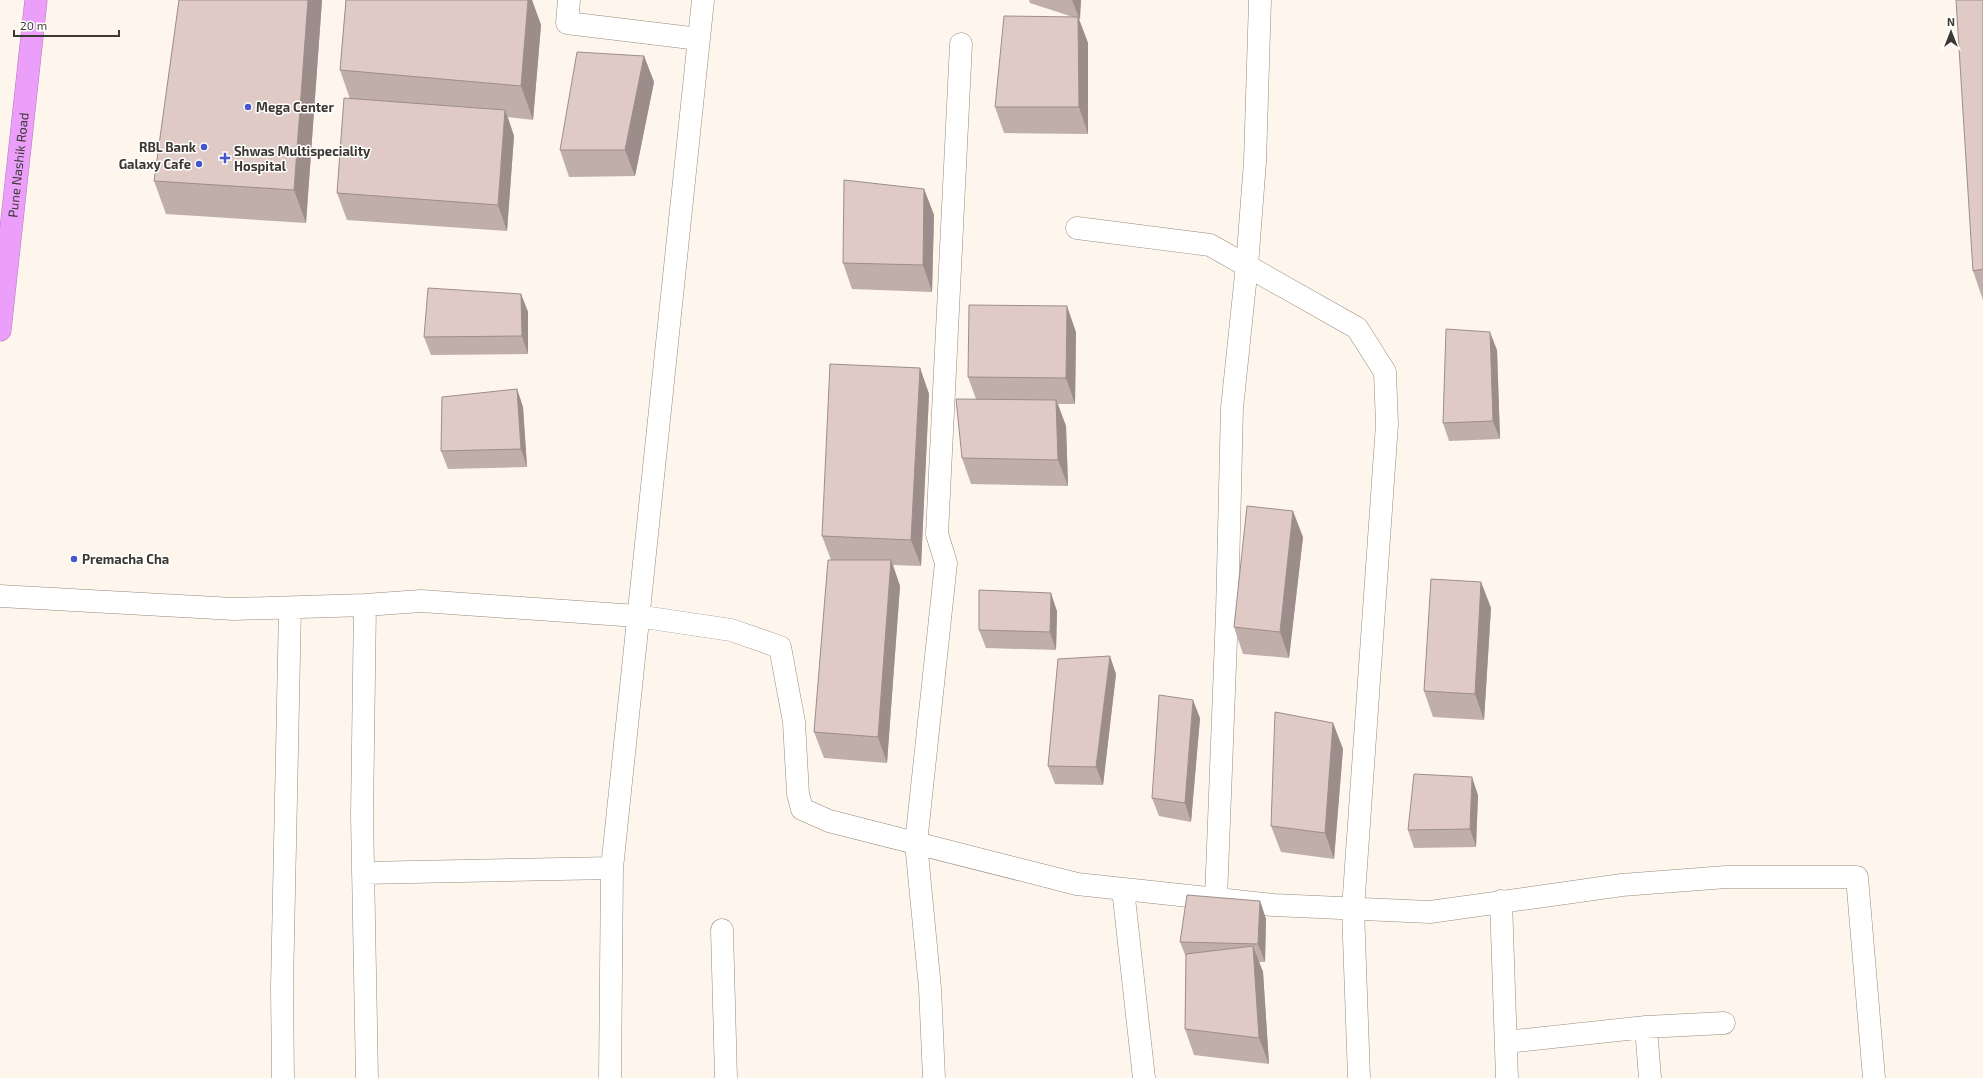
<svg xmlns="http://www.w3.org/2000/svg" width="1983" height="1078" font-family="'Exo 2',sans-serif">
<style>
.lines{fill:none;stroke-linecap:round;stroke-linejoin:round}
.minor-casing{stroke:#978a7d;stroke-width:23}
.highway-casing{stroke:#ae7bb5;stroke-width:23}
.minor{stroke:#fff;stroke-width:22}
.highway{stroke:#eb9ffb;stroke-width:22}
.wall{fill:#c0aeaa}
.shaded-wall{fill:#9c8d8b}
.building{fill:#dfcac6;stroke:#9c8d8b}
.poi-dot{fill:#4757cb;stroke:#fff;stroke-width:1.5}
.labels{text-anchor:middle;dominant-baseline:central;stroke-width:3;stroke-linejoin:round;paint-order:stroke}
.poi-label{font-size:13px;font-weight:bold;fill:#3e3833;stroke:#fff;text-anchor:start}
.street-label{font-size:13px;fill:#3e3833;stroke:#fff}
</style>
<rect width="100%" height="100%" fill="#fef5ed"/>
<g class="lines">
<defs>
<path id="minor" d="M 569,0 L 567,23 L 699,39
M 1077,228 L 1210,245 L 1357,328 L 1385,372 L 1387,424 L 1353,909 L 1359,1078
M 0,596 L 234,609 L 365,605 L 362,815 L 367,1078
M 365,605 L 421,601 L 637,616 L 731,630 L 780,647 L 794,722 L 798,794 L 802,809 L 829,821 L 1077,884 L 1273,905 L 1430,912 L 1622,885 L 1726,877 L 1857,877 L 1874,1078
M 363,873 L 612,868
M 1123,889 L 1144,1078
M 1216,899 L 1227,613 L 1232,408 L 1247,265 L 1255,162 L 1260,0
M 1501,901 L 1507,1078
M 722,930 L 726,1078
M 1646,1027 L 1650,1078
M 1506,1042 L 1646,1027 L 1724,1023
M 283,1078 L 282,987 L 290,608
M 610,1078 L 612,868 L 703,0
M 934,1078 L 930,988 L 916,843 L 946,563 L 937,534 L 961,44"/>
<g id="highway">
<path id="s1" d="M 0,330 L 36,0"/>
</g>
</defs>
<use href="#minor" class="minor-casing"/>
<use href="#highway" class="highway-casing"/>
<use href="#minor" class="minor"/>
<use href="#highway" class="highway"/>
</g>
<path class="wall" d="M 179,0 L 322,0 L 306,223 L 166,214 L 154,181 Z
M 346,0 L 532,0 L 541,25 L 533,120 L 508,117 L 514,136 L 507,231 L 347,220 L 337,193 L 350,99 L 340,70 Z
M 1029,0 L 1081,0 L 1079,19 L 1088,43 L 1088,134 L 1004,133 L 995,107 L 1073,17 L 1030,3 Z
M 1983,0 L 1983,300 L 1973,271 Z
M 644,56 L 654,82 L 635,176 L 569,177 L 560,150 Z
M 924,189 L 934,215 L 932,292 L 852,289 L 843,263 Z
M 521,294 L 528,312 L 528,354 L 431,355 L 424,337 Z
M 1076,332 L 1075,404 L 1058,404 L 1066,426 L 1068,486 L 971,484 L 962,458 L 976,399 L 968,377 Z
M 1497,350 L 1500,439 L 1449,441 L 1443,423 Z
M 920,368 L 929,394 L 921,566 L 893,565 L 900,586 L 887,763 L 824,758 L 814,732 L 831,560 L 822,536 Z
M 517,389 L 523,407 L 527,467 L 448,469 L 441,451 Z
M 1303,537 L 1289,658 L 1243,654 L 1234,627 Z
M 1481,582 L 1491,608 L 1484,720 L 1433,717 L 1424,691 Z
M 1057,611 L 1056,650 L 986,648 L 979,630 Z
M 1116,674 L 1103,785 L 1055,784 L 1048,766 Z
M 1200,718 L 1191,822 L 1159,816 L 1152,798 Z
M 1333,723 L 1343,749 L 1334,859 L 1281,852 L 1271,826 Z
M 1478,795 L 1476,847 L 1414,848 L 1408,830 Z
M 1260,901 L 1266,919 L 1265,962 L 1259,962 L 1263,972 L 1269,1064 L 1194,1055 L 1185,1029 L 1186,957 L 1180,942 Z"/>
<path class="shaded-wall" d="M 308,0 L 322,0 L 306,223 L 294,190 Z
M 528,0 L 532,0 L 541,25 L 533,120 L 521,86 Z
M 1072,0 L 1081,0 L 1080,20 Z
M 1078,17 L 1088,43 L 1088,134 L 1079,107 Z
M 644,56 L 654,82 L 635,176 L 625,150 Z
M 505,110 L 514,136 L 507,231 L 498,205 Z
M 924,189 L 934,215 L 932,292 L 923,265 Z
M 521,294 L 528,312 L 528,354 L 522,336 Z
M 1067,306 L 1076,332 L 1075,404 L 1066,378 Z
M 1490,332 L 1497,350 L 1500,439 L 1493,421 Z
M 920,368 L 929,394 L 921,566 L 911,540 Z
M 517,389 L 523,407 L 527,467 L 521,449 Z
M 1056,400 L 1066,426 L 1068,486 L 1058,460 Z
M 1293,511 L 1303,537 L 1289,658 L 1280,632 Z
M 891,560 L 900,586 L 887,763 L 878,737 Z
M 1481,582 L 1491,608 L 1484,720 L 1475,694 Z
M 1051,593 L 1057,611 L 1056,650 L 1050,632 Z
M 1110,656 L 1116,674 L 1103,785 L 1096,767 Z
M 1193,700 L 1200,718 L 1191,822 L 1185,803 Z
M 1333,723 L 1343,749 L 1334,859 L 1325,833 Z
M 1472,777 L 1478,795 L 1476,847 L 1470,829 Z
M 1260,901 L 1266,919 L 1265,962 L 1258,944 Z
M 1253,946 L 1263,972 L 1269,1064 L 1259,1038 Z"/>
<path class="building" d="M 179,0 L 308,0 L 294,190 L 154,181 Z
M 346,0 L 528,0 L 521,86 L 340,70 Z
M 1956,0 L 1983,0 L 1983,269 L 1973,271 Z
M 1004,16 L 1078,17 L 1079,107 L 995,107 Z
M 577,52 L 644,56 L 625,150 L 560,150 Z
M 344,98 L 505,110 L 498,205 L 337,193 Z
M 844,180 L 924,189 L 923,265 L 843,263 Z
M 428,288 L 521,294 L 522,336 L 424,337 Z
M 969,305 L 1067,306 L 1066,378 L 968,377 Z
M 1446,329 L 1490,332 L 1493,421 L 1443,423 Z
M 830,364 L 920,368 L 911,540 L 822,536 Z
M 517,389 L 521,449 L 441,451 L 442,397 Z
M 956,399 L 1056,400 L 1058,460 L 962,458 Z
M 1247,506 L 1293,511 L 1280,632 L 1234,627 Z
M 828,560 L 891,560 L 878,737 L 814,732 Z
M 1431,579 L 1481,582 L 1475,694 L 1424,691 Z
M 979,590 L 1051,593 L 1050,632 L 979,630 Z
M 1110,656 L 1096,767 L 1048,766 L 1058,659 Z
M 1159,695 L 1193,700 L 1185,803 L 1152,798 Z
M 1275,712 L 1333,723 L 1325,833 L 1271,826 Z
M 1414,774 L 1472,777 L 1470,829 L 1408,830 Z
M 1187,895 L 1260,901 L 1258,944 L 1180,942 Z
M 1253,946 L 1259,1038 L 1185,1029 L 1186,954 Z"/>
<g class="poi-dot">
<circle cx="248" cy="107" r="4"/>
<circle cx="204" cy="147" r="4"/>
<path d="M223 152h4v4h4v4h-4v4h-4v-4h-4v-4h4z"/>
<circle cx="199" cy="164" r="4"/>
<circle cx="74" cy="559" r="4"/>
</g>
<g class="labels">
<g class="poi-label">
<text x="256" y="107">Mega Center</text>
<text x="196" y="147" text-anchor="end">RBL Bank</text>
<text x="234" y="151">Shwas Multispeciality<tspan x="234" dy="15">Hospital</tspan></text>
<text x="191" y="164" text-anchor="end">Galaxy Cafe</text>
<text x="82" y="559">Premacha Cha</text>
</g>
<g class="street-label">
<text stroke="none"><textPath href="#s1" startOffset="166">Pune Nashik Road</textPath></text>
</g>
</g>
<g transform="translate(1951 32)" stroke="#ffffff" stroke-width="3" paint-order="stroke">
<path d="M0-3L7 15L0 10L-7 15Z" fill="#3e3833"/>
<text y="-6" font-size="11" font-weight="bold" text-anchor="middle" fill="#3e3833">N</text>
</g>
<path d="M14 30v6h105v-6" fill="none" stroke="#3e3833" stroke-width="2"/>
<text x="20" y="30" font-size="12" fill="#3e3833" stroke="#ffffff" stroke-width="3" paint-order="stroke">20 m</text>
</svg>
